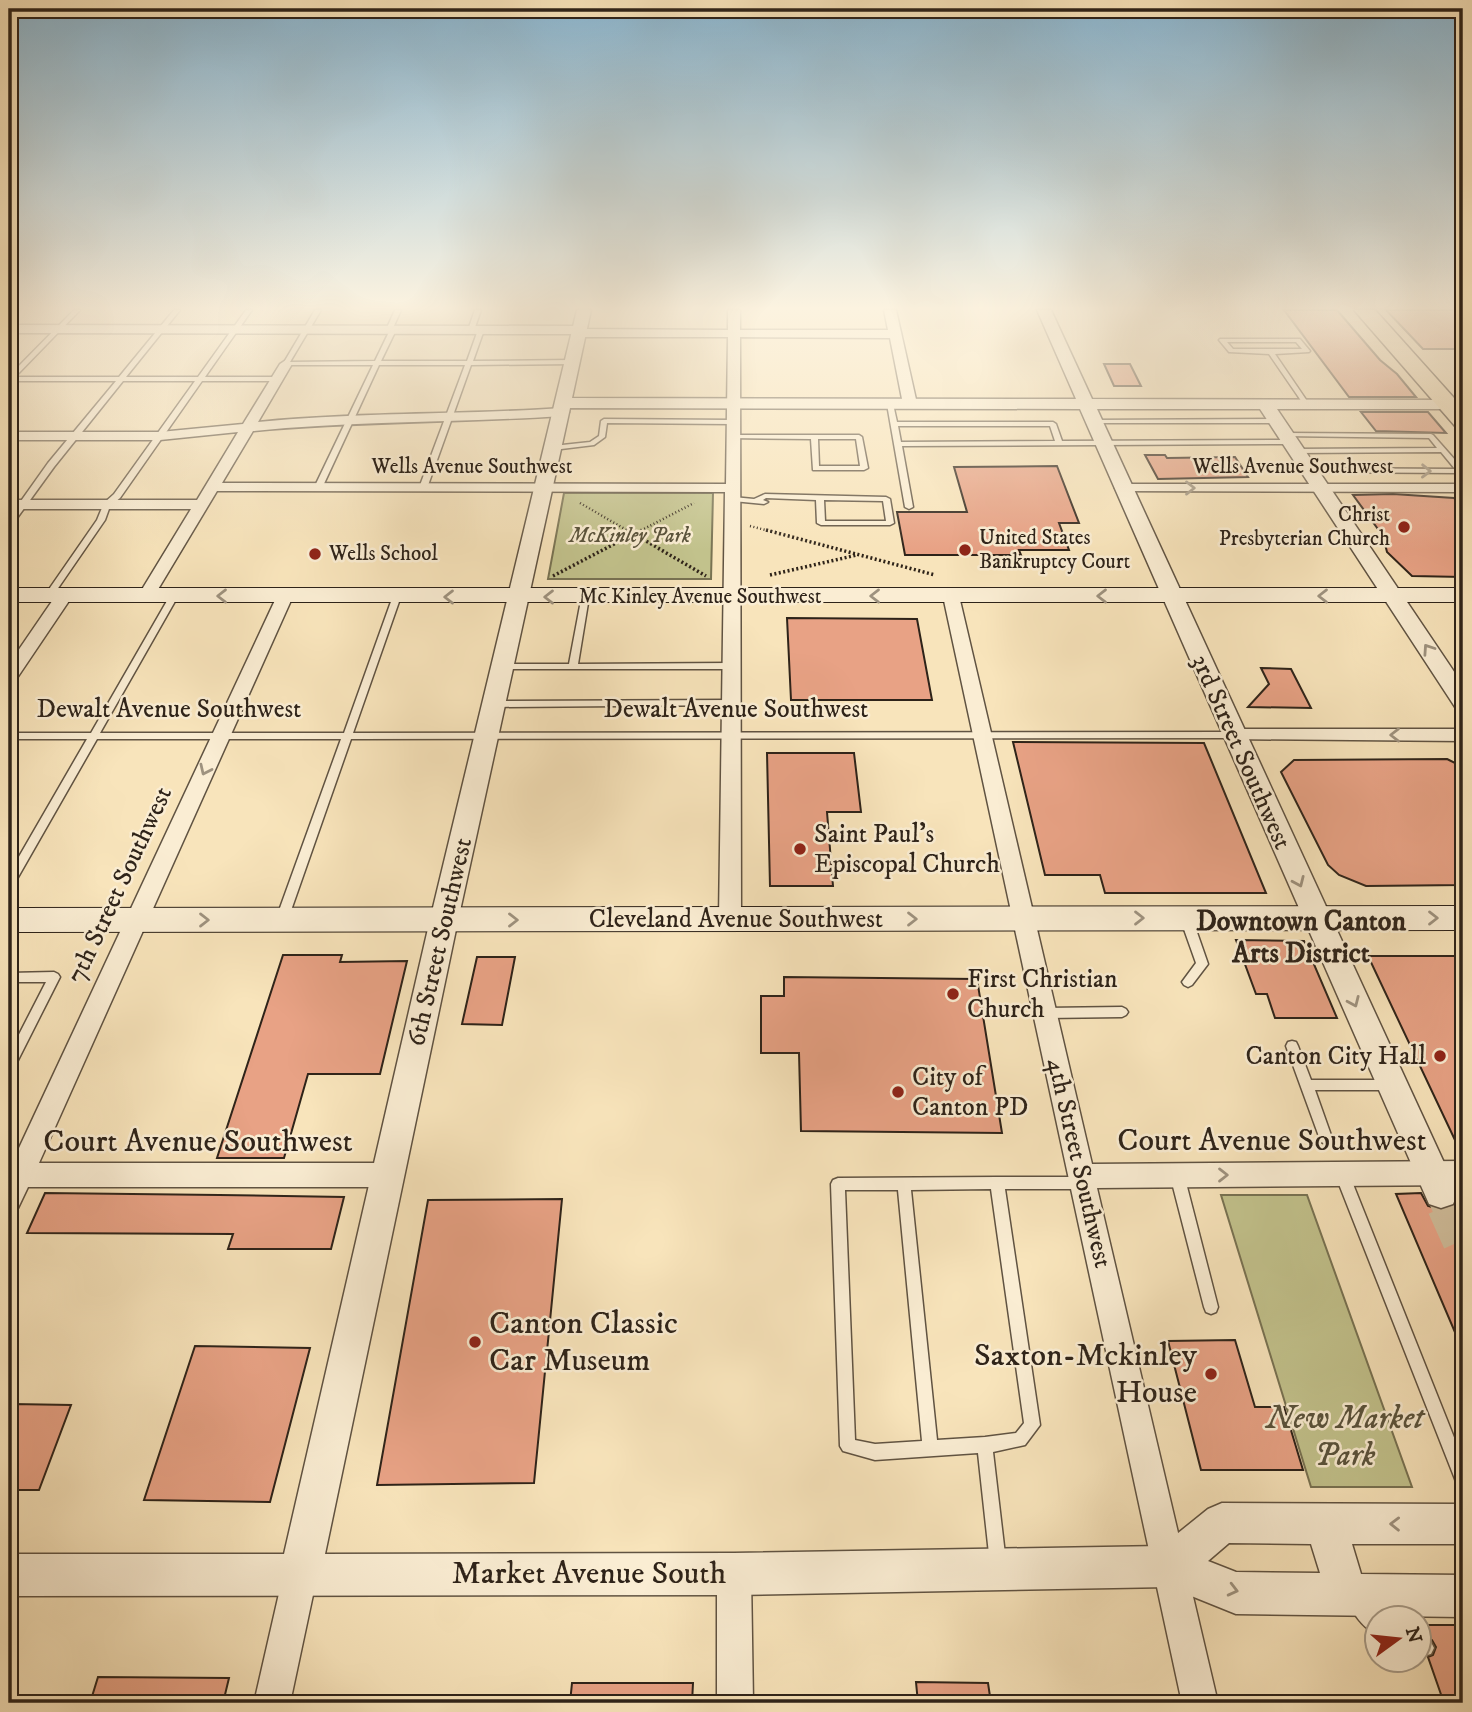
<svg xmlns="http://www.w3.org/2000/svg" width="1472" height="1712" font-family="'IM FELL DW Pica',serif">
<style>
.green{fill:#c2c28c;stroke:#787252;stroke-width:2}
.building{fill:#e8a285;stroke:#2e2319;stroke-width:2}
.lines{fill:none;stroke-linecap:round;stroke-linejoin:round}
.tertiary-tunnel-far1{stroke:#d0bd9b;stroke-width:30;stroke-dasharray:30 15;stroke-linecap:butt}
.tertiary-tunnel{stroke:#d0bd9b;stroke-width:38;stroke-dasharray:38 19;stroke-linecap:butt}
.service-casing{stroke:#605342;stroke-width:3}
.minor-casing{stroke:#605342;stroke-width:3}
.tertiary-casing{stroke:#605342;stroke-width:3}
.secondary-casing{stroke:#2e2319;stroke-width:2}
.primary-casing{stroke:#2e2319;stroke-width:3}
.path-far1{stroke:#2e2319;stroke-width:2.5;stroke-dasharray:1 2.5;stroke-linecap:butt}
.path{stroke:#2e2319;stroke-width:3.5;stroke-dasharray:2 2.5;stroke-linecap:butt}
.service{fill:#faedd3;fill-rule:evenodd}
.minor{fill:#faedd3;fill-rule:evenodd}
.tertiary{fill:#faedd3;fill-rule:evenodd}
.secondary{fill:#faedd3;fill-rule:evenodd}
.primary{fill:#f8e4bb;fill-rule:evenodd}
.oneway{stroke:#9e927f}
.poi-dot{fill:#8f2418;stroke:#faedd3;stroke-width:2.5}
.labels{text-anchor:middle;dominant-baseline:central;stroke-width:5;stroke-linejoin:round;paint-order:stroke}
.far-street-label{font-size:21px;fill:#2e2319;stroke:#faedd3}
.far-poi-label{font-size:21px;fill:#2e2319;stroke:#faedd3;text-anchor:start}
.far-park-label{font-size:21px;font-style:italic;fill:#5a533c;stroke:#faedd3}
.street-label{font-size:26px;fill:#2e2319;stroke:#faedd3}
.poi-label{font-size:26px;fill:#2e2319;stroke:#faedd3;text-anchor:start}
.neighbourhood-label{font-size:28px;font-weight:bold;fill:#2e2319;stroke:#faedd3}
.near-street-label{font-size:32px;fill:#2e2319;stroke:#faedd3}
.near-poi-label{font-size:32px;fill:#2e2319;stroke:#faedd3;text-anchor:start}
.near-park-label{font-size:32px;font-style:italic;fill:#5a533c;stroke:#faedd3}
</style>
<rect width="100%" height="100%" fill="#f8e4bb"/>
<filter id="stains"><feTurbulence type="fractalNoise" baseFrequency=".00286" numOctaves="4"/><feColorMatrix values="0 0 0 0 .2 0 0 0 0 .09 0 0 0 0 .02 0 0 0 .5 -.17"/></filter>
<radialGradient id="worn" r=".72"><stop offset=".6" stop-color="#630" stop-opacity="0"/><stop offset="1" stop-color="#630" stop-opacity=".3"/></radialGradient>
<path class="green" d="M 564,493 L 713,493 L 711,579 L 548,579 Z
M 1221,1195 L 1307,1195 L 1412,1487 L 1311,1487 Z"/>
<path class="building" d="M 1284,310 L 1337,310 L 1380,360 L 1397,374 L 1416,397 L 1349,397 Z
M 1386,310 L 1463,310 L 1463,349 L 1423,349 Z
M 1104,364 L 1130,364 L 1141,386 L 1114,386 Z
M 1361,412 L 1428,412 L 1446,433 L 1376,431 Z
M 1145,455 L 1165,455 L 1167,458 L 1235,457 L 1248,477 L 1158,479 Z
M 1057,466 L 1079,523 L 1059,523 L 1069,550 L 1019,550 L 1021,555 L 905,555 L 897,512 L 967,512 L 954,467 Z
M 1393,494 L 1454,498 L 1463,510 L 1463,577 L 1412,576 L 1387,552 L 1383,536 L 1353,495 Z
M 787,618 L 917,619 L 932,700 L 791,700 Z
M 1261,668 L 1291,669 L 1311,708 L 1248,707 L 1269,684 Z
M 1013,742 L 1204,743 L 1266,893 L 1105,893 L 1100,875 L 1045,875 Z
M 767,753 L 854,753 L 861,812 L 827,812 L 833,886 L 770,886 Z
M 1447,759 L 1463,767 L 1463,885 L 1366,886 L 1339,875 L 1328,865 L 1281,772 L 1294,760 Z
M 1236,940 L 1304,941 L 1337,1018 L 1275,1018 L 1267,994 L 1256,994 Z
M 283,955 L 342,955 L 340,962 L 407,961 L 380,1074 L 308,1074 L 284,1158 L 217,1158 Z
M 1368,956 L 1463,956 L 1463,1157 Z
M 477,957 L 515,957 L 502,1025 L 462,1024 Z
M 784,977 L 977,979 L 1002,1133 L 801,1131 L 799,1053 L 761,1053 L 761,996 L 784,996 Z
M 45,1193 L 219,1195 L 344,1197 L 331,1249 L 228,1249 L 233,1234 L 27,1233 Z
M 1421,1193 L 1428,1206 L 1442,1210 L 1454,1206 L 1460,1193 L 1463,1193 L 1463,1351 L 1396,1194 Z
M 562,1199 L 534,1483 L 377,1485 L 428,1200 Z
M 1235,1340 L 1255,1407 L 1284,1407 L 1303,1470 L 1201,1470 L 1168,1341 Z
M 195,1346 L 310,1348 L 270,1502 L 144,1500 Z
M 12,1404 L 71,1405 L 39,1490 L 9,1490 L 9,1413 Z
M 1419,1625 L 1463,1625 L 1463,1703 L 1444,1703 L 1428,1657 L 1433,1655 L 1436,1647 L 1432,1640 L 1421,1637 Z
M 98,1677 L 229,1678 L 223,1703 L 90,1703 Z
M 916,1682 L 988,1683 L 991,1703 L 918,1703 Z
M 572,1683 L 693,1683 L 692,1703 L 570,1703 Z"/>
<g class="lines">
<path class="tertiary-tunnel-far1" d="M 1441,1193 L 1447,1207"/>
<path class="tertiary-tunnel" d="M 1446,1206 L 1463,1244"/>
<defs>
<path id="service" d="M 74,310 L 80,310 L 15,377 L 119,377 L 174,310 L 180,310 L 126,377 L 198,377 L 246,310 L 252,310 L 205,377 L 277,377 L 280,379 L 277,381 L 202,381 L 120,498 L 110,506 L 105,520 L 52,597 L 49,597 L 45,595 L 97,520 L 104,503 L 114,494 L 195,381 L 123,381 L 54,467 L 12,525 L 9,525 L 9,518 L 48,463 L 116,381 L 9,381 L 9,376 Z
M 315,310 L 321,310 L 290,362 L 375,361 L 389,332 L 386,330 L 395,310 L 401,310 L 393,328 L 396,330 L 381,361 L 467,361 L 478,330 L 481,328 L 484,330 L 473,361 L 573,360 L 576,362 L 573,364 L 471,365 L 427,488 L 423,490 L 419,488 L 465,365 L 379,365 L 322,488 L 318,490 L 314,488 L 373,365 L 284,365 L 283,364 Z
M 475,310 L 481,310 L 474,330 L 471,332 L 468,330 Z
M 1220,339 L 1300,339 L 1310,351 L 1309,352 L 1275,354 L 1309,404 L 1308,405 L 1304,405 L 1269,354 L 1229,352 L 1219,340 ZM 1227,342 L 1296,342 L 1302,349 L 1233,349 Z
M 890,402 L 893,404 L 897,422 L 1053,422 L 1056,424 L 1062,441 L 1290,440 L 1294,442 L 1290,444 L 902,446 L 913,507 L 909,509 L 905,507 L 887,404 ZM 898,426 L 1050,426 L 1055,441 L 901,442 Z
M 604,419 L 732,420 L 735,422 L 732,424 L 607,423 L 605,437 L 594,445 L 553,450 L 549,448 L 553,446 L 590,442 L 599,436 L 601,421 Z
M 1093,420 L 1276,419 L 1279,421 L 1276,423 L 1091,423 L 1091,421 Z
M 1286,433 L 1431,434 L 1433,435 L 1463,469 L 1463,476 L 1458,473 L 1309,472 L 1305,470 L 1306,468 L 1455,469 L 1441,452 L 1296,453 L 1292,451 L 1296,449 L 1437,448 L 1429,438 L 1284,436 L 1283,435 Z
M 732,435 L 859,435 L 862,437 L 868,468 L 864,470 L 813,470 L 811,439 L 730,438 L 730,436 ZM 818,439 L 856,439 L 860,466 L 819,466 Z
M 765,494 L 886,497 L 890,499 L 894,523 L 890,525 L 821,525 L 817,523 L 816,500 L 766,498 L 763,500 L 768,502 L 764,504 L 733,501 L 729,499 L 733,497 L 754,499 ZM 824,500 L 883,501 L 886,521 L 825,521 Z
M 171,594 L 174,594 L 178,596 L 100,733 L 344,733 L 393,596 L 397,594 L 401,596 L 353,733 L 1233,732 L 1238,735 L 1233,738 L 351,739 L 288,919 L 286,922 L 278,922 L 276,919 L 341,739 L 97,739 L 13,886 L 9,887 L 9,874 L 87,739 L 9,739 L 9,733 L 91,733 Z
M 582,595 L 585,595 L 589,597 L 578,664 L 732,663 L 736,666 L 732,669 L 499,669 L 498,667 L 502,664 L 569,664 Z
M 732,700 L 735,701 L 737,703 L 735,705 L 493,707 L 488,704 L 493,701 Z
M 1186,914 L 1190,915 L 1192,918 L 1208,964 L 1192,985 L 1188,987 L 1184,985 L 1182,982 L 1196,963 L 1180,918 L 1182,915 Z
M 54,972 L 58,974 L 60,977 L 13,1070 L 9,1071 L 9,1054 L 46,982 L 9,982 L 9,973 Z
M 1122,1007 L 1126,1009 L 1128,1012 L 1126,1015 L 1122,1017 L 1045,1018 L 1041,1016 L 1039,1013 L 1041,1010 L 1045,1008 Z
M 1292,1041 L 1296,1042 L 1298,1046 L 1311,1080 L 1389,1080 L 1393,1081 L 1395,1085 L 1393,1089 L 1389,1090 L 1315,1090 L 1332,1138 L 1331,1142 L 1326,1144 L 1321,1142 L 1286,1046 L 1288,1042 Z
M 1342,1168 L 1347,1170 L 1349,1174 L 1463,1460 L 1463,1487 L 1457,1485 L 1455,1479 L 1335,1174 L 1337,1170 Z
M 1177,1169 L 1182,1171 L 1184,1175 L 1218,1307 L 1216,1312 L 1211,1314 L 1206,1312 L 1204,1307 L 1170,1175 L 1172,1171 Z
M 997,1177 L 1081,1177 L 1086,1179 L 1088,1183 L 1086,1187 L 1081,1189 L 1005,1189 L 1040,1425 L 1025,1445 L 993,1452 L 1006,1563 L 1004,1569 L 998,1571 L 992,1569 L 990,1563 L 978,1453 L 875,1460 L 843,1451 L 840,1446 L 831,1184 L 833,1180 L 838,1178 ZM 991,1189 L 1024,1423 L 1016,1433 L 985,1437 L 937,1440 L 911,1190 ZM 845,1190 L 898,1190 L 922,1441 L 875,1444 L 855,1440 Z
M 1359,1599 L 1365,1601 L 1381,1618 L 1378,1618 L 1378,1635 C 1367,1631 1355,1617 1351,1607 L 1353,1601 Z
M 1425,1639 L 1431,1642 L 1434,1648 L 1431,1654 L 1420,1657 L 1420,1640 Z"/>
<path id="minor" d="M 728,310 L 740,310 L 740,330 L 888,330 L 884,310 L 896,310 L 917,404 L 910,408 L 903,404 L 890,338 L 740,337 L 741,919 L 738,925 L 730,927 L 722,925 L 719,919 L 725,492 L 217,491 L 154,596 L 146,601 L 138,596 L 191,509 L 9,509 L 9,500 L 197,500 L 238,432 L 160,440 L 9,440 L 9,432 L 160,432 L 243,424 L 280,364 L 286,360 L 292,364 L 258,422 C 359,412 461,415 562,408 L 569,412 L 562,416 C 459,423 356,421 253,431 L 222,483 L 726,484 L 728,337 L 579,337 L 573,334 L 9,333 L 9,325 L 580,326 L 586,329 L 728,330 Z
M 1122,484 L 1463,484 L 1463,492 L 1117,491 L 1115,488 L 1117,485 Z
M 65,590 L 73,595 L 15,681 L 9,682 L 9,664 L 59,591 Z
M 285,591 L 293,596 L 39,1163 L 388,1163 L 397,1167 L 401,1175 L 397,1183 L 388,1187 L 28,1187 L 18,1208 L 9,1211 L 9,1163 L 12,1163 L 277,596 Z
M 951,591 L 959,596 L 1092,1164 L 1463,1161 L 1463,1185 L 1097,1188 L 1218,1703 L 1182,1703 L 943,596 Z
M 1233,729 L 1463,729 L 1463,741 L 1226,739 L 1224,735 L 1226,731 Z
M 734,1557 L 746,1562 L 751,1574 L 753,1703 L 717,1703 L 717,1574 L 722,1562 Z
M 300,1559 L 312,1564 L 317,1576 L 290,1703 L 254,1703 L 283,1576 L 288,1564 Z"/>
<path id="tertiary" d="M 577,310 L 591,310 L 572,398 L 1076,399 L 1037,310 L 1051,310 L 1092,399 L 1454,400 L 1456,404 L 1448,409 L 1277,409 L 1463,685 L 1463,709 L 1455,707 L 1260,409 L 1097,409 L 1458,1193 L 1453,1204 L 1441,1208 L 1429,1204 L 1080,409 L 570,408 L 458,920 L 325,1554 L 734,1553 L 1162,1546 L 1208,1509 L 1222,1503 L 1463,1504 L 1463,1544 L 1352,1544 L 1361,1574 L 1463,1575 L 1463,1617 L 1236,1614 L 1169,1587 L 734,1595 L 9,1596 L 9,1554 L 284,1554 L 430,920 ZM 1229,1543 L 1311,1544 L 1320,1573 L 1236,1572 L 1208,1561 Z"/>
<path id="secondary" d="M 9,588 L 1463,588 L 1463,602 L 9,602 Z
M 1463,906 L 1463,930 L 9,932 L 9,908 Z"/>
<path id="primary" d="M 1354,310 L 1375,310 L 1463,408 L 1463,428 L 1455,426 Z"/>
</defs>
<use href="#service" class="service-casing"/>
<use href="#minor" class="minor-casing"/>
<use href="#tertiary" class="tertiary-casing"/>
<use href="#secondary" class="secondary-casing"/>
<use href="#primary" class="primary-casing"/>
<path class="path-far1" d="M 580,503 L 630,532
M 750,526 L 773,532
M 638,532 L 694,503"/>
<path class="path" d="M 627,530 L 706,576
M 766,530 L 935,575
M 770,575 L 857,555
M 553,576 L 641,530"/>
<use href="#service" class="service"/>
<use href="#minor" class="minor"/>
<use href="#tertiary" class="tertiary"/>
<use href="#secondary" class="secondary"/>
<use href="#primary" class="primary"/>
</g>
<defs><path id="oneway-chevron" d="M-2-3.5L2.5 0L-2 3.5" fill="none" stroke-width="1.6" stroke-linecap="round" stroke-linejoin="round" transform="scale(1.75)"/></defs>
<g class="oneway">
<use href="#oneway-chevron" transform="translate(1426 471) rotate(1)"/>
<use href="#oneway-chevron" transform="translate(1190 488)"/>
<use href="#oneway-chevron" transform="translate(222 596) rotate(-180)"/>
<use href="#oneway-chevron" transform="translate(875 596) rotate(180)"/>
<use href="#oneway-chevron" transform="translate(1102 596) rotate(180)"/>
<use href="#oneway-chevron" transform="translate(1323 596) rotate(180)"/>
<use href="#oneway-chevron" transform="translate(449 597) rotate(-180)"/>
<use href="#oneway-chevron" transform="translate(549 597) rotate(180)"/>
<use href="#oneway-chevron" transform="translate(1428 649) rotate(-124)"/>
<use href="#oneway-chevron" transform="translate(1395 735) rotate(180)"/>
<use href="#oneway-chevron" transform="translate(205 770) rotate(115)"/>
<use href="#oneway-chevron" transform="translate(1299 882) rotate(66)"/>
<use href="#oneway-chevron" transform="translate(1139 918)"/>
<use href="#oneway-chevron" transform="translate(1433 918)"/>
<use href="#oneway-chevron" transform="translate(912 919)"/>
<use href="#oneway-chevron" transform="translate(204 920)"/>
<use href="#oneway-chevron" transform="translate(513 920)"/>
<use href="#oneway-chevron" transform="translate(1354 1002) rotate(66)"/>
<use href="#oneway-chevron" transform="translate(1223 1175)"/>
<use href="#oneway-chevron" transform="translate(1395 1524) rotate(-179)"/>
<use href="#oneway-chevron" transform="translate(1233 1590) rotate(14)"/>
</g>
<linearGradient id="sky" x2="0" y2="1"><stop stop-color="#8ab8d4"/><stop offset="0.56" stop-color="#fcf3e0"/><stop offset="1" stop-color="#fcf3e0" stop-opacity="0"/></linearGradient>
<rect width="1472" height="550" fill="url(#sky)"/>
<g class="poi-dot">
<circle cx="1404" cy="527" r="7"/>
<circle cx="965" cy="550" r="7"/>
<circle cx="315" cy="554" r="7"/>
<circle cx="800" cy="849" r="7"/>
<circle cx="953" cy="994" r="7"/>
<circle cx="1440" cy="1056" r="7"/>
<circle cx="898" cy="1092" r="7"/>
<circle cx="475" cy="1342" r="7"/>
<circle cx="1211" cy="1374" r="7"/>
</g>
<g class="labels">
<g class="far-street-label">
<text x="472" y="467">Wells Avenue Southwest</text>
<text x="1293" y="467">Wells Avenue Southwest</text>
<text x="700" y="597">Mc Kinley Avenue Southwest</text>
</g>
<g class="far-poi-label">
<text x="1390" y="515" text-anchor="end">Christ<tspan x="1390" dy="24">Presbyterian Church</tspan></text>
<text x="979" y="538">United States<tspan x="979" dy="24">Bankruptcy Court</tspan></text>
<text x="329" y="554">Wells School</text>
</g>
<g class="far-park-label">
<text x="630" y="536">McKinley Park</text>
</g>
<g class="street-label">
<text x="169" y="709">Dewalt Avenue Southwest</text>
<text x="736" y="709">Dewalt Avenue Southwest</text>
<text transform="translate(1241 752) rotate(66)">3rd Street Southwest</text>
<text transform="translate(120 885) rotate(-65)">7th Street Southwest</text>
<text x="736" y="919">Cleveland Avenue Southwest</text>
<text transform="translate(440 942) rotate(-77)">6th Street Southwest</text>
<text transform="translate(1079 1163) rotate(77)">4th Street Southwest</text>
</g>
<g class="poi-label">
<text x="814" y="834">Saint Paul's<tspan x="814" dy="30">Episcopal Church</tspan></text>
<text x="967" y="979">First Christian<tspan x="967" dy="30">Church</tspan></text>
<text x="1426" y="1056" text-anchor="end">Canton City Hall</text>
<text x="912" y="1077">City of<tspan x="912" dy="30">Canton PD</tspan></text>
</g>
<g class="neighbourhood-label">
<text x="1301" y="921">Downtown Canton<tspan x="1301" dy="32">Arts District</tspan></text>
</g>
<g class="near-street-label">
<text x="1272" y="1141">Court Avenue Southwest</text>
<text x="198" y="1142">Court Avenue Southwest</text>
<text x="589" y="1574">Market Avenue South</text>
</g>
<g class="near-poi-label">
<text x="489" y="1324">Canton Classic<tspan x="489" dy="37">Car Museum</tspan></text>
<text x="1197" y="1356" text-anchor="end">Saxton-Mckinley<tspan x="1197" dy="37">House</tspan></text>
</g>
<g class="near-park-label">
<text x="1345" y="1419">New Market<tspan x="1345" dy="37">Park</tspan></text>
</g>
</g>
<rect width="1472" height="1712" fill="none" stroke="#f8e4bb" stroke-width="35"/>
<rect x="10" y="10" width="1451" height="1691" fill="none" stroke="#2e2319" stroke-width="3.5"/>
<rect x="18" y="18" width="1437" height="1677" fill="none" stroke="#2e2319" stroke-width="2"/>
<g transform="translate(1398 1639) rotate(75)"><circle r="33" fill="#faedd3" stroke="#a89c89" stroke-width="2"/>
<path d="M0-5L12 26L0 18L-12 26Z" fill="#8f2418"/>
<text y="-10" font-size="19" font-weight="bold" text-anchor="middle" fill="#2e2319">N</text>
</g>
<rect width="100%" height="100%" filter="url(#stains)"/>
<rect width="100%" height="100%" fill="url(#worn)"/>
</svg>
